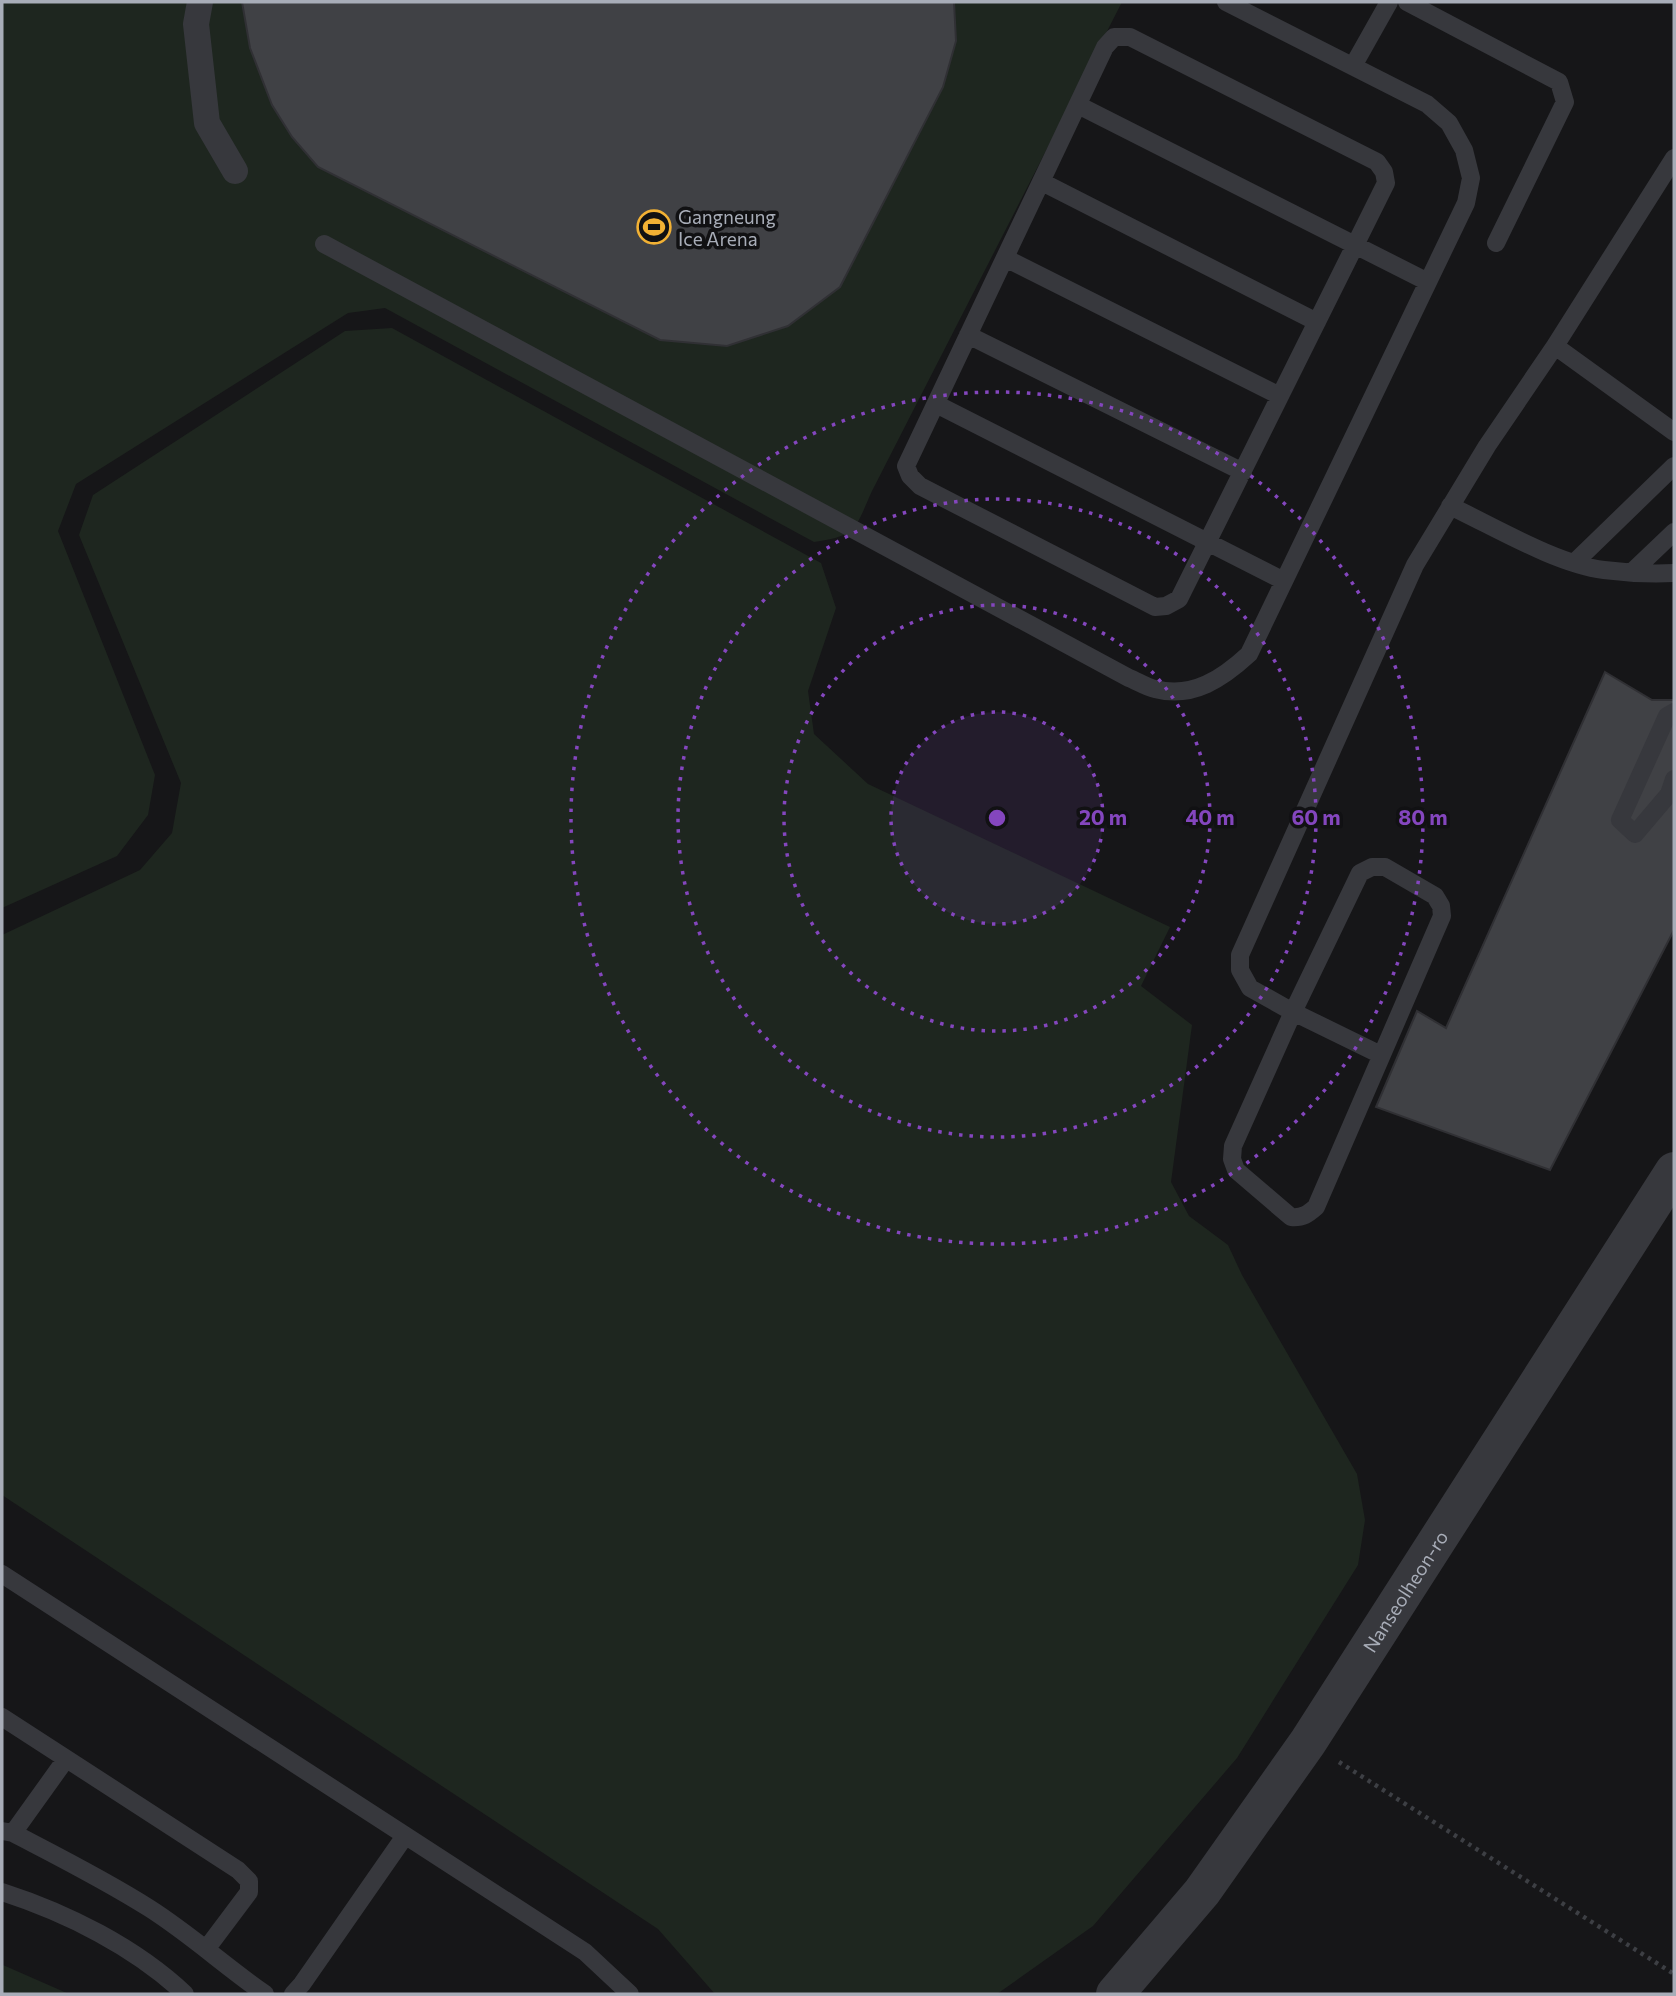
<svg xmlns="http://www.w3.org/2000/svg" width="1676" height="1996" font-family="Commissioner,sans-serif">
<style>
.green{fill:#1e261f}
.building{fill:#404145;stroke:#303034;stroke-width:2}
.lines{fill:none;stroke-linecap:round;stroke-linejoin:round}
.path{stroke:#3d3f44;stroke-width:4.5;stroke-dasharray:3.5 5;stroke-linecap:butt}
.service{stroke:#37383d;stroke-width:18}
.pedestrian{stroke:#37383d;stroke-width:26}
.tertiary{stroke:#37383d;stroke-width:38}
.ring{fill:none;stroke:#8446be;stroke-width:3.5;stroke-dasharray:3.5 7}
.labels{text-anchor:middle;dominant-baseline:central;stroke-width:7;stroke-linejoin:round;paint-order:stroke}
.poi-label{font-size:19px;fill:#a8adb8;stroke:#111113;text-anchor:start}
.street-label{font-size:19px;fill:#a8adb8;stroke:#111113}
.centre{fill:#8446be;stroke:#111113;stroke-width:3.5}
.ring-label{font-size:21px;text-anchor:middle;font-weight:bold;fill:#8446be;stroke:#111113;stroke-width:7;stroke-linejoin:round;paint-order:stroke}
</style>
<rect width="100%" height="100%" fill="#161618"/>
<path class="green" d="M 2,2 L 1122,2 L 872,491 C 855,529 857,536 814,542 L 385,308 L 348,313 L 76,484 L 58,531 L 155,775 L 148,815 L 117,856 L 2,908 Z
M 392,328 L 821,563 L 836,608 L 808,691 L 814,734 L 868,784 L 1170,927 L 1141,986 L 1192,1025 L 1171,1182 L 1189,1216 L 1228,1245 L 1242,1275 L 1357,1474 L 1365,1520 L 1358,1565 L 1237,1758 L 1093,1926 L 997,1994 L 715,1994 L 658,1929 L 2,1495 L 2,935 L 140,870 L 172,833 L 181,783 L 79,535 L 93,495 L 345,331 Z
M 2,1965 L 3,1965 L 69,1994 L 2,1994 Z"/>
<path class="building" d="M 242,2 L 954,2 L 956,41 L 943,87 L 840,287 L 788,326 L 727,346 L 660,340 L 318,167 L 292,137 L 272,105 L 250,48 Z
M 1605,672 L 1652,700 L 1674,700 L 1674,930 L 1550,1170 L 1376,1107 L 1417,1011 L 1446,1028 Z"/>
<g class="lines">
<path class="path" d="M 1339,1762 L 1674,1974"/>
<path class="service" d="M 1407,2 L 1559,82 L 1565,102 L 1496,243
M 1114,37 L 1130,37 L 1377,162 L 1384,172 L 1386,183 L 1179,599 L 1166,606 L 1155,607 L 920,486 L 910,476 L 906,466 L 1105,47 Z
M 1353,66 L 1389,2
M 1078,105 L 1428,282
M 1042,182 L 1317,322
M 324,244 L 1129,678 C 1137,681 1146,687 1155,689 C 1193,699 1223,678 1249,654 L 1466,203 L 1471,178 L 1464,150 L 1449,123 L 1427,104 L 1226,2
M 1005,258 L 1280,396
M 968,335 L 1243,472
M 1555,346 L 1674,432
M 936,404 L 1284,581
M 1450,506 C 1495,527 1556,564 1604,570 C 1627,573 1651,574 1674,573
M 1574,563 L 1674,466
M 1632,572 L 1674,532
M 1674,712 L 1667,716 L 1620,820 L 1635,834 L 1669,794 L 1674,779
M 1372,867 L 1385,867 L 1435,896 L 1441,906 L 1442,916 L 1316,1207 C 1308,1214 1303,1218 1291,1217 L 1236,1170 L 1232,1159 L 1233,1146 L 1293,1012 L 1360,873 Z
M 1381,1055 L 1293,1012 L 1250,988 L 1240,970 L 1240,955 L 1415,565 L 1487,446 L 1555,346 L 1674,158
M 2,1574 L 585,1952 L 630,1994
M 2,1717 L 238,1870 L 249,1881 L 249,1892 L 207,1948
M 2,1831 L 13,1833 C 59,1857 105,1880 149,1908 C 190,1934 226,1967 265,1994
M 13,1833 L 66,1759
M 2,1892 C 67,1913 135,1947 185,1994
M 293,1994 L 302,1984 L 405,1836"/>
<path class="pedestrian" d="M 200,2 L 196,24 L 207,123 L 235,171"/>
<path class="tertiary" id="s1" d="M 1115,1994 L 1202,1892 L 1308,1742 L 1674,1171"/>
</g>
<circle cx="997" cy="818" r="106" fill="#8446be" fill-opacity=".12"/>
<g class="ring">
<circle cx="997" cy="818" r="106"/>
<circle cx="997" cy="818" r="213"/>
<circle cx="997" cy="818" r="319"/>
<circle cx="997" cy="818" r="426"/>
</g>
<defs>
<symbol id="stadium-ring" viewBox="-11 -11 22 22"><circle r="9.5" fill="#111113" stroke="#f2b134" stroke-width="1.5"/><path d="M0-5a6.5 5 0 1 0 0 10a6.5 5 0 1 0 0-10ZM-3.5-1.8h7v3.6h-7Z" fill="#f2b134"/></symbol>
</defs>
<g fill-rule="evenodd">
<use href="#stadium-ring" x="635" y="208" width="38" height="38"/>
</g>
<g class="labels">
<g class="poi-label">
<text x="678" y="216">Gangneung<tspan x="678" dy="22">Ice Arena</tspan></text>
</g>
<g class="street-label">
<text stroke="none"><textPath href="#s1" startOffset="497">Nanseolheon-ro</textPath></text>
</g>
</g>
<circle cx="997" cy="818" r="10" class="centre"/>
<g class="ring-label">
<text x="1103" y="825">20 m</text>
<text x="1210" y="825">40 m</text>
<text x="1316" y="825">60 m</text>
<text x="1423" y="825">80 m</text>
</g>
<rect width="1676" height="1996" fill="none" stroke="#a8adb8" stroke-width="7"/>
</svg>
